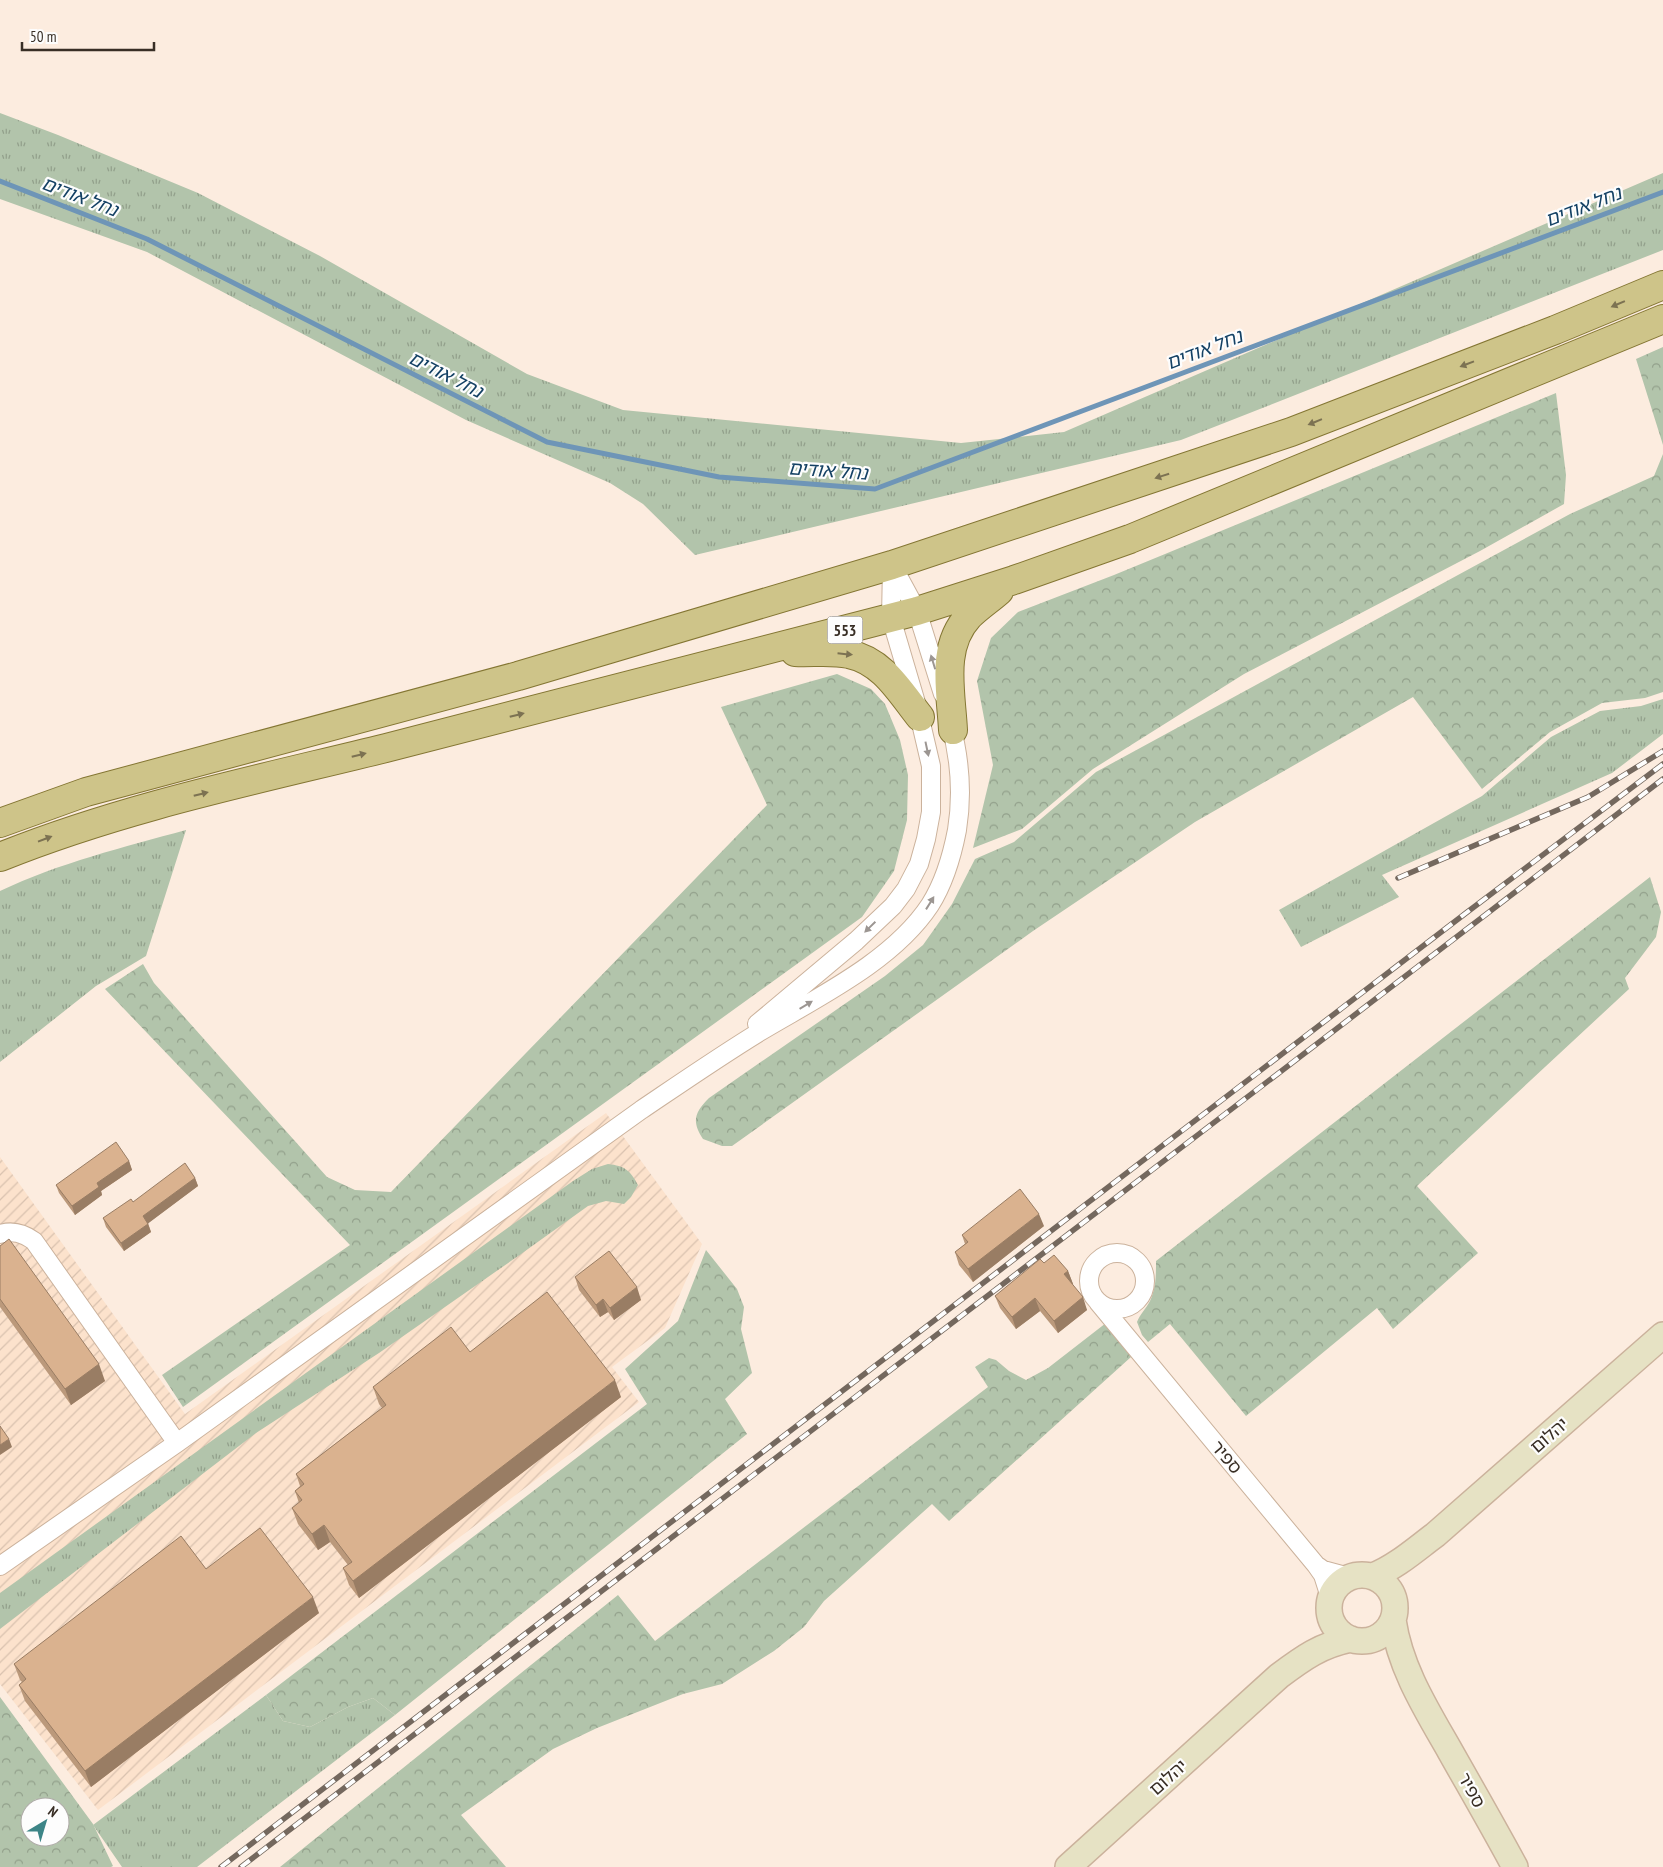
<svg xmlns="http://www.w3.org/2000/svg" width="1663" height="1867" font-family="'PT Sans Narrow','Noto Sans Hebrew',sans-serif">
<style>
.industrial{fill:url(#industrial-furrows)}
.grass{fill:url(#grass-tufts)}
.forest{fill:url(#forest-crowns);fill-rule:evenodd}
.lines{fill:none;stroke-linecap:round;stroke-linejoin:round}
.stream{stroke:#6e95b7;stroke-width:5}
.street-casing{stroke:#cbb29c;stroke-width:20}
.secondary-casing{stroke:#cbb29c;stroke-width:28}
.primary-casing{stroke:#847633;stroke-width:30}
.street{stroke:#fff;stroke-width:18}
.secondary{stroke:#e6e2c4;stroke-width:25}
.primary{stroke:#cec489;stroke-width:28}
.rail-casing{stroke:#74685e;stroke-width:5.5}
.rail{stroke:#fdfdfd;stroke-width:4;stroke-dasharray:11;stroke-linecap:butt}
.wall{fill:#bb997b}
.shaded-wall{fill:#997d64}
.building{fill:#dab28f;stroke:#997d64}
.oneway{fill:#7c7252}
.oneway2{fill:#9c9692}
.labels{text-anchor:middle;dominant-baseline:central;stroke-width:4.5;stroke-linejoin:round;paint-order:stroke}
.shield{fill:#fdfdfd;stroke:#736c66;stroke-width:1}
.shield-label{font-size:16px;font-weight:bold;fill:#382e25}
.street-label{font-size:18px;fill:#382e25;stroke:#fdfdfd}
.water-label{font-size:19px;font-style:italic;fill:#144164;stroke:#fdfdfd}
</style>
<defs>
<pattern id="industrial-furrows" width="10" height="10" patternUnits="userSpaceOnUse" patternTransform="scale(1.25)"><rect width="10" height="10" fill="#fce2cc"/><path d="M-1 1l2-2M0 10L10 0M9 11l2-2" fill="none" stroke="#d9c2af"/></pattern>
<pattern id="grass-tufts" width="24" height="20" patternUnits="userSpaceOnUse" patternTransform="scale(1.25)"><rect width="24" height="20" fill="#b2c4ab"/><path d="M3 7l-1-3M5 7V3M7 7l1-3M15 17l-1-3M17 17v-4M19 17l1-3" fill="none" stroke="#92a08b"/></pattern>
<pattern id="forest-crowns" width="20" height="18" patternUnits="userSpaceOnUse" patternTransform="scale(1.25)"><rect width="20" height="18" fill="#b2c4ab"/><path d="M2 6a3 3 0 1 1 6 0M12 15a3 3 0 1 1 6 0" fill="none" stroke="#92a08b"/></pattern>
</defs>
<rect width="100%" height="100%" fill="#fcecdf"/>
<path class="industrial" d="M 606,1113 L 702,1244 L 665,1328 L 612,1367 L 639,1402 L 98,1810 L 0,1684 L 0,1157 L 185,1414 Z"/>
<path class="grass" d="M 0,113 L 58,135 L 198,193 L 320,256 L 527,374 L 623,410 L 961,443 L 1064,432 L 1663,173 L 1663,250 L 1181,440 L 695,555 L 643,504 L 610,483 L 466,420 L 147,252 L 0,199 Z
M 1663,699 L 1663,734 L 1612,773 L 1382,875 L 1399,897 L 1301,947 L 1279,910 L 1482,796 L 1551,737 L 1600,711 L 1641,706 Z
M 186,830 L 146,956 L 96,986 L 0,1062 L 0,891 C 59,863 124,847 186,830 Z
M 608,1164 C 625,1166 630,1170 638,1185 L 631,1197 L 624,1204 L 606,1201 L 588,1206 L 521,1254 L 379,1353 L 256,1433 L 0,1629 L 0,1593 L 573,1181 L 592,1169 Z
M 266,1695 L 283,1721 L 310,1727 L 348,1707 L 373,1698 L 395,1715 L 197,1867 L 122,1867 L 93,1825 Z"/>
<path class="forest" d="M 1663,347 L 1663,445 L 1636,359 Z
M 1556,393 L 1566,475 L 1564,504 L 1480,551 L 1244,674 L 1093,769 L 1022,829 L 973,848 L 993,765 L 977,681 L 991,638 L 1018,612 L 1114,575 Z
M 1663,454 L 1663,692 L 1645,698 L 1602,703 L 1550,732 L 1482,789 L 1413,697 L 1195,822 L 1033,931 L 732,1146 L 722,1146 L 703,1139 C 691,1121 695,1112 709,1098 L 885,976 L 923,945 L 952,904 L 975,859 L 1014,842 L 1096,772 L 1570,514 L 1654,476 Z
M 837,674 L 871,689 L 885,704 L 900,740 L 908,775 L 907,820 L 894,871 L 862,917 L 183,1407 L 162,1375 L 350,1245 L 105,989 L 143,964 L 154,983 L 327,1177 L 355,1190 L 391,1192 L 767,805 L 721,707 Z
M 1650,877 L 1661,912 L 1656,937 L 1625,978 L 1629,989 L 1417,1186 L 1478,1253 L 1393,1329 L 1377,1308 L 1246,1416 L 1170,1324 L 1148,1342 L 1142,1335 L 1137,1322 C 1140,1314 1146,1309 1150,1301 C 1156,1288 1156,1276 1156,1261 Z
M 706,1250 L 737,1289 L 744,1307 L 741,1329 L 752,1373 L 725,1399 L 747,1434 L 395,1715 L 373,1698 L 348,1707 L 310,1727 L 283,1721 L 266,1695 L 647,1404 L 625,1369 L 678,1321 Z
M 1106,1323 L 1131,1357 L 949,1521 L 932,1504 L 824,1601 L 804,1627 L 774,1651 L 722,1684 L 683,1694 L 597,1728 L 553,1749 L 461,1815 L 506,1867 L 280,1867 L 618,1595 L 655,1641 L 988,1387 L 975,1367 L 989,1358 L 996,1360 L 1009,1371 L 1026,1380 L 1048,1368 Z
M 0,1697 L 93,1824 L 113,1866 L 111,1867 L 0,1867 ZM 30,1807 L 60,1807 L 60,1837 L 30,1837 Z"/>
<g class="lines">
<path class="stream" d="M 0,181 L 147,239 L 547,442 L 719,477 L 875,489 L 1663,192"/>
<defs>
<path id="street" d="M 892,565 L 917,611 L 943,694
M 757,1024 L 856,941 L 893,906 L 906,889 L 919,864 L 926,839 L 931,812 L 931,766 L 917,706 L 891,618 L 892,566
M 0,1234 C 13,1230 23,1233 34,1241 L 177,1443
M1089 1281a28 28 0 1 1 56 0a28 28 0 1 1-56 0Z
M 1098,1302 L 1316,1565 L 1323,1575 L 1330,1597
M 1316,1565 L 1323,1570 L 1349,1577
M 0,1566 L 177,1443 L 641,1110 C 681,1083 720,1056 761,1031 C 818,997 893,961 930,905 C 944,883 952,856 957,830 C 963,793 960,758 950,722"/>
<path id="secondary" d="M1329 1608a33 33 0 1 1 66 0a33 33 0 1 1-66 0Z
M 1373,1576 C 1396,1567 1416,1549 1435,1535 L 1663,1335
M 1393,1620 C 1400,1668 1426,1709 1450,1751 C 1472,1790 1494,1828 1515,1867
M 1068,1867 L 1279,1676 C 1303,1658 1321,1645 1351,1639"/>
<path id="primary" d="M 795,652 C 812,653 832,650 849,654 C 883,661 900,692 920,717
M 953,730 C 951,691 940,647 969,616 C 978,607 990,599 999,591
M 0,823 L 86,792 L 518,676 L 892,565 L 1291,432 L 1555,330 L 1663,285
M 0,857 C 124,807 256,780 386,748 C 563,704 740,658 917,611 L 1014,580 L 1130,539 L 1663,319"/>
</defs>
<use href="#street" class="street-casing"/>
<use href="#secondary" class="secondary-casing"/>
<use href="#primary" class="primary-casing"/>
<use href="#street" class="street"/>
<use href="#secondary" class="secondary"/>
<use href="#primary" class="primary"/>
<defs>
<path id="rail" d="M 1398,878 L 1588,797 L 1663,751
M 221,1867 L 1466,913 L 1663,764
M 241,1867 L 1663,779"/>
</defs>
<use href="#rail" class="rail-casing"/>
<use href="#rail" class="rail"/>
</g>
<path class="wall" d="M 129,1161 L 132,1170 L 101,1191 L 102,1195 L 75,1215 L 59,1193 L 56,1185 Z
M 195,1178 L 198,1186 L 148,1223 L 151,1232 L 124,1251 L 106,1227 L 103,1218 Z
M 1044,1226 L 973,1282 L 959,1265 L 955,1252 L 965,1244 L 962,1235 Z
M 0,1246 L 105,1381 L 71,1405 L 0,1307 Z
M 1044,1263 L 1068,1271 L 1073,1284 L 1072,1284 L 1087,1310 L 1058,1333 L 1040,1311 L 1016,1329 L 1000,1308 L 995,1296 Z
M 575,1277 L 641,1300 L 614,1320 L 608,1312 L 600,1317 L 579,1290 Z
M 470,1352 L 621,1397 L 359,1598 L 349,1585 L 343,1568 L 348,1565 L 330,1542 L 318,1550 L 298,1524 L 292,1508 L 299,1503 L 295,1491 L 300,1486 L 296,1474 L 382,1408 L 379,1404 L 373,1387 Z
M 206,1569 L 319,1613 L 91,1787 L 25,1701 L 19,1685 L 22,1682 L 20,1680 L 14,1664 Z"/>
<path class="shaded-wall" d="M 129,1161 L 132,1170 L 101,1191 L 102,1195 L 75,1215 L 72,1206 L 97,1183 Z
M 195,1178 L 198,1186 L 146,1225 L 143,1216 Z
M 1039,1214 L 1044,1226 L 973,1282 L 968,1269 Z
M 148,1224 L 151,1232 L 124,1251 L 121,1243 Z
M 1068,1271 L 1073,1284 L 1069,1287 L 1064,1274 Z
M 637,1287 L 641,1300 L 614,1320 L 610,1308 Z
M 1083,1297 L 1087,1310 L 1058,1333 L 1054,1321 Z
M 1035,1298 L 1040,1311 L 1016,1329 L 1012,1317 Z
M 603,1299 L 608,1312 L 600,1317 L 596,1305 Z
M 99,1364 L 105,1381 L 71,1405 L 65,1389 Z
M 615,1380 L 621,1397 L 359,1598 L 353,1581 Z
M 9,1439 L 12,1447 L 0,1455 L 0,1445 Z
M 324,1525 L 330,1542 L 318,1550 L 312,1534 Z
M 313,1597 L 319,1613 L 91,1787 L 85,1771 Z"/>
<path class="building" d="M 116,1142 L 129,1161 L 97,1183 L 99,1187 L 72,1206 L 56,1185 Z
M 185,1163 L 195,1178 L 143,1216 L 148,1224 L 121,1243 L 103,1218 L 131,1199 L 133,1202 Z
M 1020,1189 L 1039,1214 L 968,1269 L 955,1252 L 968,1242 L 962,1235 Z
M 9,1239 L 99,1364 L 65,1389 L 0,1299 L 0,1246 Z
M 609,1251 L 637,1287 L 610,1308 L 603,1299 L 596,1305 L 575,1277 Z
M 1054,1255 L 1068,1271 L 1064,1274 L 1083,1297 L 1054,1321 L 1035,1298 L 1012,1317 L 995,1296 L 1040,1259 L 1044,1263 Z
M 547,1292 L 615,1380 L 353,1581 L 343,1568 L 352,1562 L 324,1525 L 312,1534 L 292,1508 L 302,1500 L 295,1491 L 304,1484 L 296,1474 L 386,1405 L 373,1387 L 451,1327 L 470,1352 Z
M 0,1426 L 9,1439 L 0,1445 Z
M 260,1528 L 313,1597 L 85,1771 L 19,1685 L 26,1679 L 14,1664 L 181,1536 L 206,1569 Z"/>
<defs><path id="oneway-solid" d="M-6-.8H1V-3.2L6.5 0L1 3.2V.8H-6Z" transform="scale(1.25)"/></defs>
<g class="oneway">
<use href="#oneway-solid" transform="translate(1618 304) rotate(157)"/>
<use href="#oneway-solid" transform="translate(1467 364) rotate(159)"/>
<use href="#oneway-solid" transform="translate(1315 422) rotate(158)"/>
<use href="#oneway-solid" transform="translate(1162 476) rotate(162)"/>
<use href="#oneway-solid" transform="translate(845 654) rotate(6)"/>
<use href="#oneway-solid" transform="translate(517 715) rotate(-14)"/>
<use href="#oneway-solid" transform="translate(359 755) rotate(-14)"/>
<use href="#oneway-solid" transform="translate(201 794) rotate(-14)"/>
<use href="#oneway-solid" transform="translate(45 839) rotate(-21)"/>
</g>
<g class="oneway2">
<use href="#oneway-solid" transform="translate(933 662) rotate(-107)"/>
<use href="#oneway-solid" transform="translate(927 749) rotate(78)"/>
<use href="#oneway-solid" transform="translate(930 903) rotate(-58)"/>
<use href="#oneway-solid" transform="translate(870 927) rotate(136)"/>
<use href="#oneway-solid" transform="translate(806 1005) rotate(-31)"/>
</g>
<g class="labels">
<rect class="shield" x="827.5" y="616.5" width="35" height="27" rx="4"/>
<g class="shield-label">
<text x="845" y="630">553</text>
</g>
<g class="street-label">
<text transform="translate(1549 1435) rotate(-41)">יהלום</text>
<text transform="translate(1227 1457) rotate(50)">ספיר</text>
<text transform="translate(1168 1777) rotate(-42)">יהלום</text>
<text transform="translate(1472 1790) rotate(61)">ספיר</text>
</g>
<g class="water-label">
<text transform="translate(80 196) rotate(21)">נחל אודים</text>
<text transform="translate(1583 206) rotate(-21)">נחל אודים</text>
<text transform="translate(1204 349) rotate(-21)">נחל אודים</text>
<text transform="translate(446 374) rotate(27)">נחל אודים</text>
<text transform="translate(828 470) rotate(4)">נחל אודים</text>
</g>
</g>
<g transform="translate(45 1822) rotate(38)"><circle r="24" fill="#fdfdfd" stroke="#aeaaa7"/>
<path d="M0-4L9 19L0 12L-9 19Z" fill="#3d8587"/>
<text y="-8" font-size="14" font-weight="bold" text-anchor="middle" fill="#382e25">N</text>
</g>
<path d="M22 42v8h132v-8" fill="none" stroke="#382e25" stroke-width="2.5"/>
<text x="30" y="42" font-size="15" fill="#382e25" stroke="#fdfdfd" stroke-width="4" paint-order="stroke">50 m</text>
</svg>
